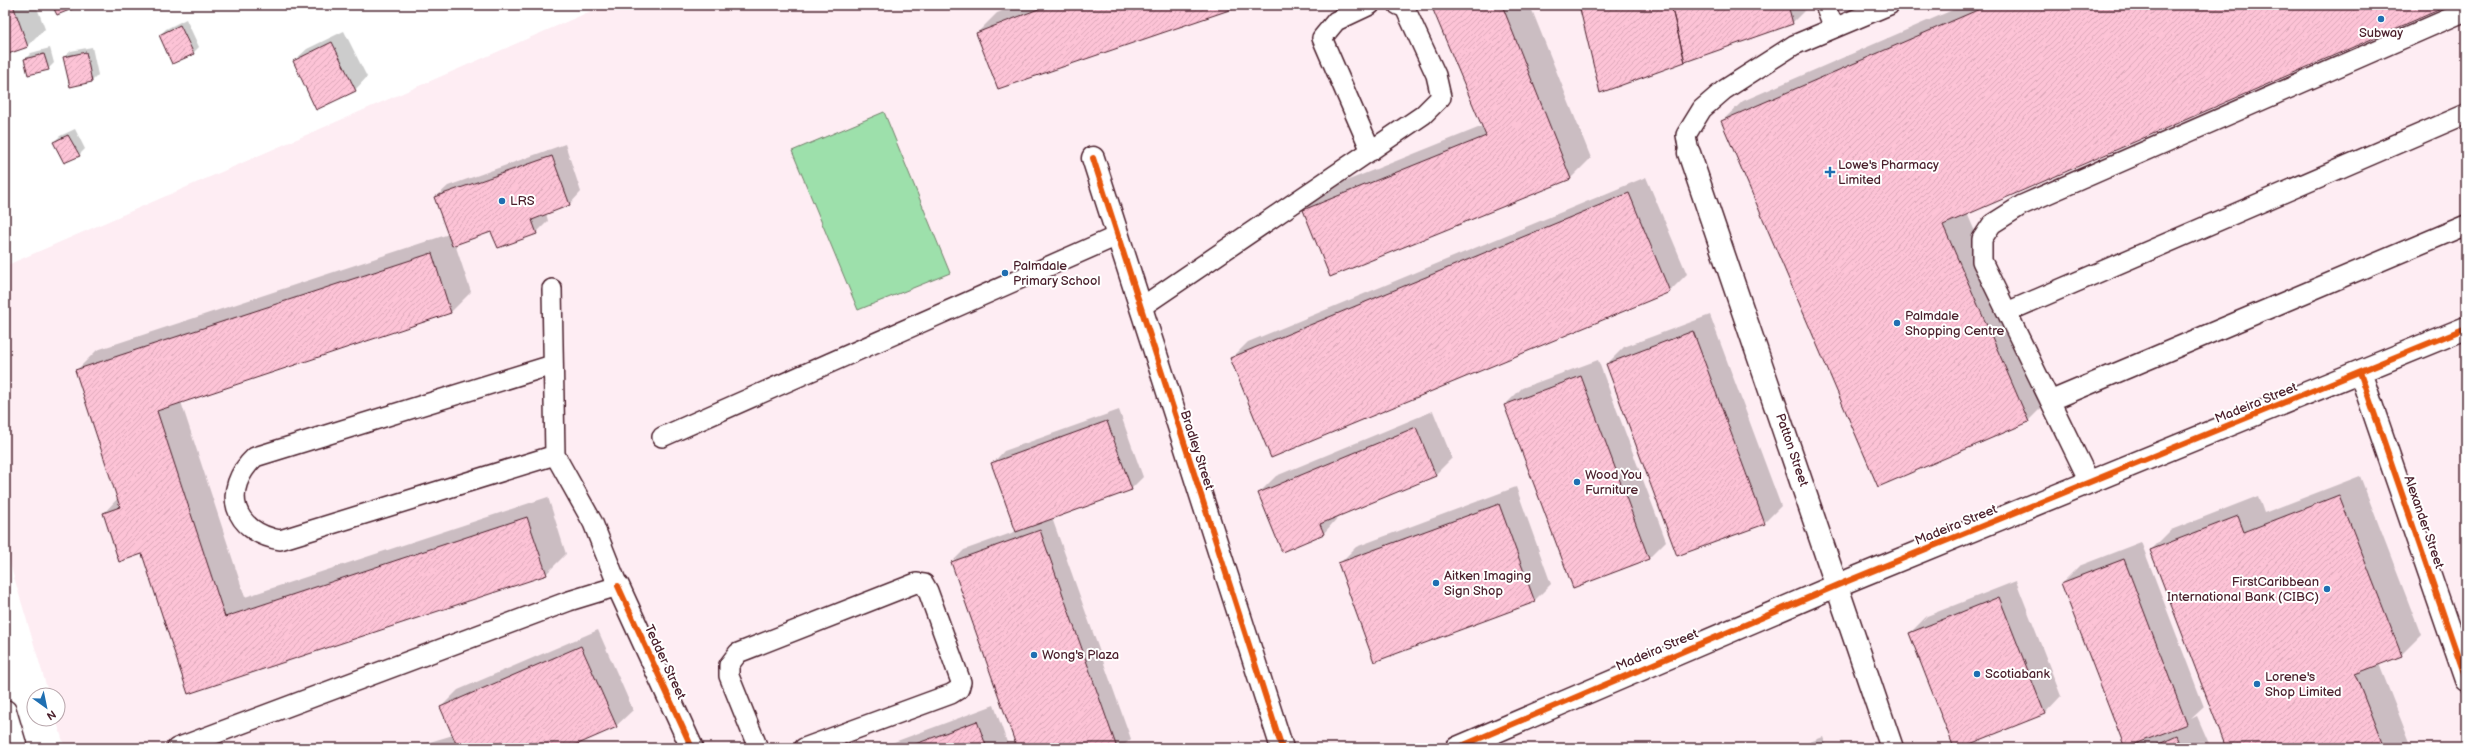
<svg xmlns="http://www.w3.org/2000/svg" width="2471" height="753" font-family="'Balsamiq Sans',sans-serif">
<style>
.built{fill:#feedf3}
.park{fill:#9de0ab;stroke:#74806b}
.shadow{fill:#0003}
.building{fill:url(#building-hatch);stroke:#4a1f2b}
.lines{fill:none;stroke-linecap:round;stroke-linejoin:round}
.lane-casing{stroke:#4a1f2b;stroke-width:22}
.street-casing{stroke:#4a1f2b;stroke-width:25}
.secondary-casing{stroke:#4a1f2b;stroke-width:25}
.lane{stroke:#fff;stroke-width:19}
.street{stroke:#fff;stroke-width:22}
.secondary{stroke:#fff;stroke-width:22}
.cycleway-casing{stroke:#fff;stroke-width:8}
.cycleway{stroke:#e8590c;stroke-width:6}
.poi-dot{fill:#1f6fb2;stroke:#fff;stroke-width:1.5}
.labels{text-anchor:middle;dominant-baseline:central;stroke-width:4;stroke-linejoin:round;paint-order:stroke}
.poi-label{font-size:13px;fill:#4a1f2b;stroke:#fff;text-anchor:start}
.street-label{font-size:13px;fill:#4a1f2b;stroke:#fff}
</style>
<defs>
<pattern id="building-hatch" width="6" height="6" patternUnits="userSpaceOnUse"><rect width="6" height="6" fill="#fdc3d6"/><path d="M-1 1l2-2M0 6l6-6M5 7l2-2" fill="none" stroke="#daa7b8"/></pattern>
</defs>
<rect width="100%" height="100%" fill="#fff"/>
<filter id="ink" filterUnits="userSpaceOnUse"><feTurbulence type="fractalNoise" baseFrequency=".025" numOctaves="2"/><feDisplacementMap in="SourceGraphic" scale="8" xChannelSelector="R" yChannelSelector="G"/><feConvolveMatrix kernelMatrix="1 2 1 2 8 2 1 2 1" color-interpolation-filters="sRGB"/></filter>
<g filter="url(#ink)">
<path class="built" d="M 605,5 L 2466,5 L 2466,748 L 65,748 L 56,719 L 58,719 L 58,695 L 49,695 L 5,547 L 5,266 Z"/>
<path class="park" d="M 884,112 L 950,273 L 858,310 L 792,151 Z"/>
<path class="shadow" d="M 5,5 L 36,5 L 45,29 L 28,46 L 5,54 Z
M 1018,5 L 1241,5 L 977,33 L 997,13 Z
M 1432,5 L 1530,5 L 1591,158 L 1571,178 L 1331,276 L 1304,210 L 1324,190 L 1483,126 Z
M 1580,5 L 1810,5 L 1792,23 Z
M 1964,5 L 2448,5 L 1967,213 L 2048,401 L 2028,421 L 1722,121 L 1743,101 Z
M 186,19 L 199,47 L 193,53 L 160,35 L 166,29 Z
M 344,31 L 367,77 L 355,90 L 294,61 L 307,49 Z
M 92,47 L 98,75 L 92,81 L 70,86 L 64,57 L 71,51 Z
M 50,48 L 54,63 L 48,69 L 25,59 L 31,53 Z
M 75,129 L 85,149 L 79,155 L 54,142 L 60,136 Z
M 565,144 L 581,192 L 569,205 L 546,213 L 548,221 L 536,233 L 492,231 L 455,244 L 471,292 L 451,312 L 181,402 L 245,597 L 548,497 L 566,554 L 546,574 L 189,693 L 143,552 L 104,513 L 118,498 L 76,371 L 97,350 L 449,234 L 435,198 L 448,186 Z
M 1646,177 L 1687,274 L 1670,291 L 1231,359 L 1248,342 Z
M 1710,315 L 1781,506 L 1764,523 L 1607,364 L 1624,347 Z
M 1598,360 L 1666,541 L 1649,558 L 1573,587 L 1505,405 L 1522,388 Z
M 1119,410 L 1143,477 L 1131,489 L 1052,518 L 1131,739 L 1121,748 L 1018,748 L 952,562 L 964,550 L 1017,531 L 992,464 L 1004,451 Z
M 1433,411 L 1452,458 L 1435,475 L 1340,515 L 1324,533 L 1259,493 L 1276,476 Z
M 2360,476 L 2421,635 L 2401,655 L 2379,664 L 2412,748 L 2227,748 L 2151,550 L 2171,530 L 2258,496 L 2264,513 Z
M 1516,487 L 1551,584 L 1534,601 L 1339,564 L 1356,547 Z
M 2141,542 L 2204,707 L 2191,719 L 2197,716 L 2211,748 L 2125,748 L 2062,583 L 2079,566 Z
M 2016,581 L 2061,696 L 2045,713 L 1955,748 L 1910,633 L 1927,616 Z
M 598,630 L 633,710 L 616,726 L 567,748 L 410,748 L 453,735 L 441,707 L 458,690 Z
M 994,705 L 1009,748 L 885,748 L 889,744 Z
M 1823,737 L 1827,748 L 1794,748 Z"/>
<path class="building" d="M 5,5 L 13,5 L 28,47 L 5,55 Z
M 52,5 L 82,5 L 57,15 Z
M 1049,5 L 1244,5 L 998,89 L 976,33 Z
M 1431,5 L 1502,5 L 1571,179 L 1330,277 L 1303,210 L 1486,136 Z
M 1579,5 L 1671,5 L 1685,62 L 1600,93 Z
M 1671,5 L 1788,5 L 1793,24 L 1685,62 Z
M 1989,5 L 2450,5 L 1943,225 L 2029,422 L 1878,487 L 1721,121 Z
M 180,25 L 194,54 L 172,64 L 159,35 Z
M 332,42 L 356,91 L 316,110 L 293,61 Z
M 86,52 L 92,82 L 70,87 L 63,57 Z
M 44,54 L 49,70 L 28,75 L 24,59 Z
M 68,135 L 80,156 L 64,163 L 53,142 Z
M 552,156 L 570,205 L 532,220 L 537,234 L 498,248 L 491,232 L 452,246 L 434,197 Z
M 1629,193 L 1670,292 L 1271,458 L 1230,358 Z
M 432,253 L 451,313 L 157,411 L 225,617 L 527,517 L 547,575 L 188,694 L 142,554 L 119,562 L 103,513 L 120,507 L 75,370 Z
M 1693,331 L 1765,524 L 1677,556 L 1606,364 Z
M 1581,376 L 1649,559 L 1573,588 L 1504,405 Z
M 1107,421 L 1132,490 L 1016,532 L 991,463 Z
M 1416,427 L 1436,476 L 1320,524 L 1324,534 L 1282,552 L 1258,493 Z
M 2339,495 L 2402,656 L 2355,674 L 2384,748 L 2226,748 L 2150,550 L 2238,516 L 2244,532 Z
M 1499,504 L 1535,602 L 1374,662 L 1338,563 Z
M 1040,530 L 1117,748 L 1017,748 L 951,562 Z
M 2124,559 L 2187,724 L 2125,748 L 2061,583 Z
M 1999,597 L 2045,714 L 1960,748 L 1954,748 L 1909,633 Z
M 581,646 L 617,727 L 569,748 L 458,748 L 440,707 Z
M 977,721 L 987,748 L 905,748 Z
M 2177,736 L 2182,748 L 2150,748 Z"/>
<g class="lines">
<defs>
<path id="lane" d="M 1370,5 L 1336,21 L 1322,38 L 1371,151
M 1825,5 L 1834,28
M 1689,153 L 1686,135 L 1702,109 L 1724,90 L 1794,45 L 1889,5
M 1140,308 L 1423,115 L 1441,97 L 1436,75 L 1405,8 L 1398,5
M 2007,312 L 2466,114
M 552,365 L 255,457 C 220,490 233,532 280,540 L 555,455
M 2050,401 L 2466,225
M 662,437 L 1117,236
M 2090,483 L 1982,261 L 1982,239 L 1992,224 L 2022,205 L 2466,11
M 177,748 L 569,601 L 618,586 L 593,523 L 555,455 L 552,289
M 758,748 L 729,676 L 729,665 L 738,653 L 916,583 L 924,584 L 928,591 L 961,682 L 959,689 L 951,694 L 804,748"/>
<path id="street" d="M 1689,153 L 1892,748
M 1093,158 L 1282,748
M 2360,372 L 2466,680
M 618,586 L 692,748
M 1457,748 L 1838,585 L 2466,328"/>
<path id="secondary" d="M 5,711 L 16,748"/>
</defs>
<use href="#lane" class="lane-casing"/>
<use href="#street" class="street-casing"/>
<use href="#secondary" class="secondary-casing"/>
<use href="#lane" class="lane"/>
<use href="#street" class="street"/>
<use href="#secondary" class="secondary"/>
<defs>
<path id="cycleway" d="M 1093,158 L 1282,748
M 2360,372 L 2466,680
M 618,586 L 692,748
M 1457,748 L 1838,585 L 2466,328"/>
</defs>
<use href="#cycleway" class="cycleway-casing"/>
<use href="#cycleway" class="cycleway"/>
</g>
</g>
<g class="poi-dot">
<circle cx="2381" cy="19" r="4"/>
<path d="M1828 166h4v4h4v4h-4v4h-4v-4h-4v-4h4z"/>
<circle cx="502" cy="201" r="4"/>
<circle cx="1005" cy="273" r="4"/>
<circle cx="1897" cy="323" r="4"/>
<circle cx="1577" cy="482" r="4"/>
<circle cx="1436" cy="583" r="4"/>
<circle cx="2327" cy="589" r="4"/>
<circle cx="1034" cy="655" r="4"/>
<circle cx="1977" cy="674" r="4"/>
<circle cx="2257" cy="684" r="4"/>
</g>
<g class="labels">
<g class="poi-label">
<text x="2381" y="33" text-anchor="middle">Subway</text>
<text x="1838" y="165">Lowe's Pharmacy<tspan x="1838" dy="15">Limited</tspan></text>
<text x="510" y="201">LRS</text>
<text x="1013" y="266">Palmdale<tspan x="1013" dy="15">Primary School</tspan></text>
<text x="1905" y="316">Palmdale<tspan x="1905" dy="15">Shopping Centre</tspan></text>
<text x="1585" y="475">Wood You<tspan x="1585" dy="15">Furniture</tspan></text>
<text x="1444" y="576">Aitken Imaging<tspan x="1444" dy="15">Sign Shop</tspan></text>
<text x="2319" y="582" text-anchor="end">FirstCaribbean<tspan x="2319" dy="15">International Bank (CIBC)</tspan></text>
<text x="1042" y="655">Wong's Plaza</text>
<text x="1985" y="674">Scotiabank</text>
<text x="2265" y="677">Lorene's<tspan x="2265" dy="15">Shop Limited</tspan></text>
</g>
<g class="street-label">
<text transform="translate(2256 403) rotate(-22)">Madeira Street</text>
<text transform="translate(1197 450) rotate(72)">Bradley Street</text>
<text transform="translate(1792 450) rotate(71)">Patton Street</text>
<text transform="translate(2424 522) rotate(71)">Alexander Street</text>
<text transform="translate(1956 525) rotate(-22)">Madeira Street</text>
<text transform="translate(1657 650) rotate(-23)">Madeira Street</text>
<text transform="translate(665 662) rotate(65)">Tedder Street</text>
</g>
</g>
<rect width="2471" height="753" fill="none" stroke="#fff" stroke-width="20"/>
<rect x="10" y="10" width="2451" height="733" fill="none" stroke="#4a1f2b" stroke-width="1.5" filter="url(#ink)"/>
<g transform="translate(46 707) rotate(147)"><circle r="19" fill="#ffffff" stroke="#b7a5aa"/>
<path d="M0-3L7 15L0 10L-7 15Z" fill="#1f6fb2"/>
<text y="-6" font-size="11" font-weight="bold" text-anchor="middle" fill="#4a1f2b">N</text>
</g>
</svg>
